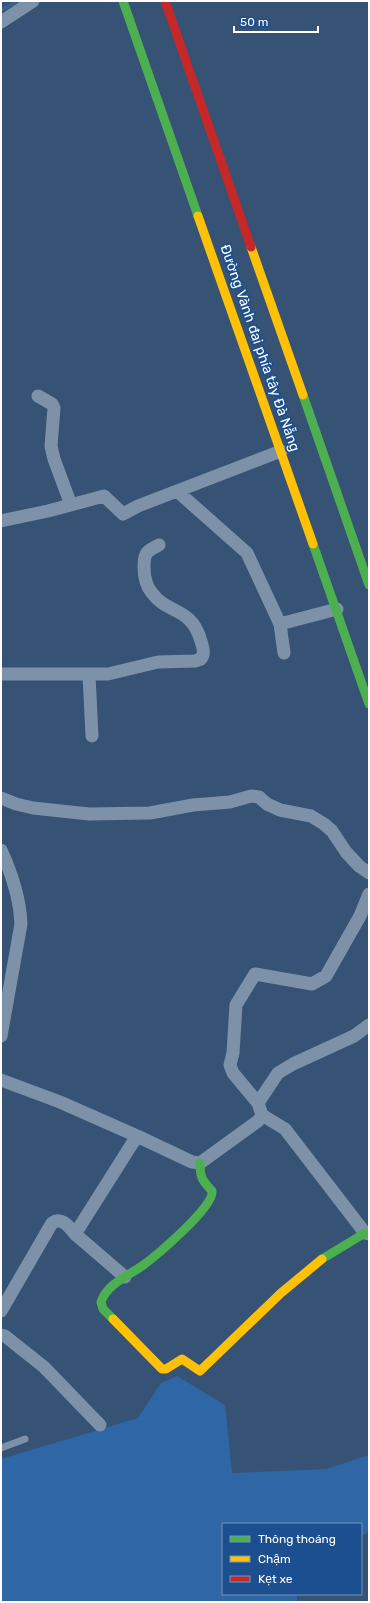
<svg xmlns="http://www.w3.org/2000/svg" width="370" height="1603" font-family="Rubik,sans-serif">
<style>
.green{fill:#2f66a5}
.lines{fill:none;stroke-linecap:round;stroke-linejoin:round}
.stream{stroke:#3b618d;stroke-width:3.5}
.lane{stroke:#7d92a8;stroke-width:7}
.street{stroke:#7d92a8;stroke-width:13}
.fast{stroke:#4caf50;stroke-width:9}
.slow{stroke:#ffc107;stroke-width:9}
.jam{stroke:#c62828;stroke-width:9}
.labels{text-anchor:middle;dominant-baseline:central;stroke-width:3.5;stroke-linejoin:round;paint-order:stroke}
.street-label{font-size:14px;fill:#fff;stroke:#1b4f8f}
</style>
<rect width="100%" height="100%" fill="#365274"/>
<path class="green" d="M 177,1376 L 225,1405 L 232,1473 L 327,1469 L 369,1455 L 369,1532 L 361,1536 L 361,1524 L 223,1524 L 223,1594 L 297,1594 L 297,1602 L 1,1602 L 1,1459 L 138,1418 L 161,1383 Z"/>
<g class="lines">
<path class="stream" d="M 1,10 L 18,1"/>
<path class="lane" d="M 1,1448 L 25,1439"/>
<path class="street" d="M 1,22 L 33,1
M 38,396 L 52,404 L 54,408 L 51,446 L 54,459 L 71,505
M 177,491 L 247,553 L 280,624 L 337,609
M 1,521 L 48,511 L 104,496 L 123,514 L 138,506 L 281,451
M 280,624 L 284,653
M 1,674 L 108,674 L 158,662 L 195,661 L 201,659 C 205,653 203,648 201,641 C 191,606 168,615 152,593 C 146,586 144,577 144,567 C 144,552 147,551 159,545
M 89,675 L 92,736
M 1,798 L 16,804 L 33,808 L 89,814 L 150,813 L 193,805 L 230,802 L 251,796 L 259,797 L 267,804 L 280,810 L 311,816 L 324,824 L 332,831 L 346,852 L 359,866 L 369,873
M 1,850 C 12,874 20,897 21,924 L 1,1036
M 1,1080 L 60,1102 L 137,1136 L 192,1162 L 200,1163 L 258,1121 L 262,1115 L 285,1129 L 365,1233 L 369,1234
M 258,1103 L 278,1073 L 293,1064 L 354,1036 L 369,1025
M 262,1115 L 258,1103 L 233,1073 L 230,1065 L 233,1053 L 236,1005 L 255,974 L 312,984 L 326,976 L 360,916 L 369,894
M 125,1277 L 75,1234 L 137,1136
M 1,1311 L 52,1223 C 62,1216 69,1227 75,1234
M 1,1335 L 5,1336 L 44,1367 L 100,1425"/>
<path class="fast" d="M 123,1 L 198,216
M 303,395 L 369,585
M 313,544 L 369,704
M 322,1259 L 365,1233
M 113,1319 L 103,1309 L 101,1302 C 107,1284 128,1276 142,1266 C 156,1256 215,1206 212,1191 C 202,1180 200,1178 200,1163"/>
<path class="slow" d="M 198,216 L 313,544
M 251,247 L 303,395
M 113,1319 L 162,1369 L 166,1369 L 182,1359 L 200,1371 L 281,1293 L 322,1259"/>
<path class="jam" d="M 165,1 L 251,247"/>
</g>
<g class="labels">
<g class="street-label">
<text transform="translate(260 348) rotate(71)">Đường Vành đai phía tây Đà Nẵng</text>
</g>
</g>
<rect width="370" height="1603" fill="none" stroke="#ffffff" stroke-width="4"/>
<rect x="222" y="1523" width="140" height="72" fill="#1b4f8f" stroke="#7695bc"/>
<rect x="230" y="1536" width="20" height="6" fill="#4caf50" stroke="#7695bc"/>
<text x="258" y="1543" font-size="12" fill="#ffffff">Thông thoáng</text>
<rect x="230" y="1556" width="20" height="6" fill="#ffc107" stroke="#7695bc"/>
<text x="258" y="1563" font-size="12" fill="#ffffff">Chậm</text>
<rect x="230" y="1576" width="20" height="6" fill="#c62828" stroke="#7695bc"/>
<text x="258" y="1583" font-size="12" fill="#ffffff">Kẹt xe</text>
<path d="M234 26v6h84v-6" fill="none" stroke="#ffffff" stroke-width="2"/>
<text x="240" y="26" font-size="12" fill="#ffffff" stroke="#1b4f8f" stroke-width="3" paint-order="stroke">50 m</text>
</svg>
